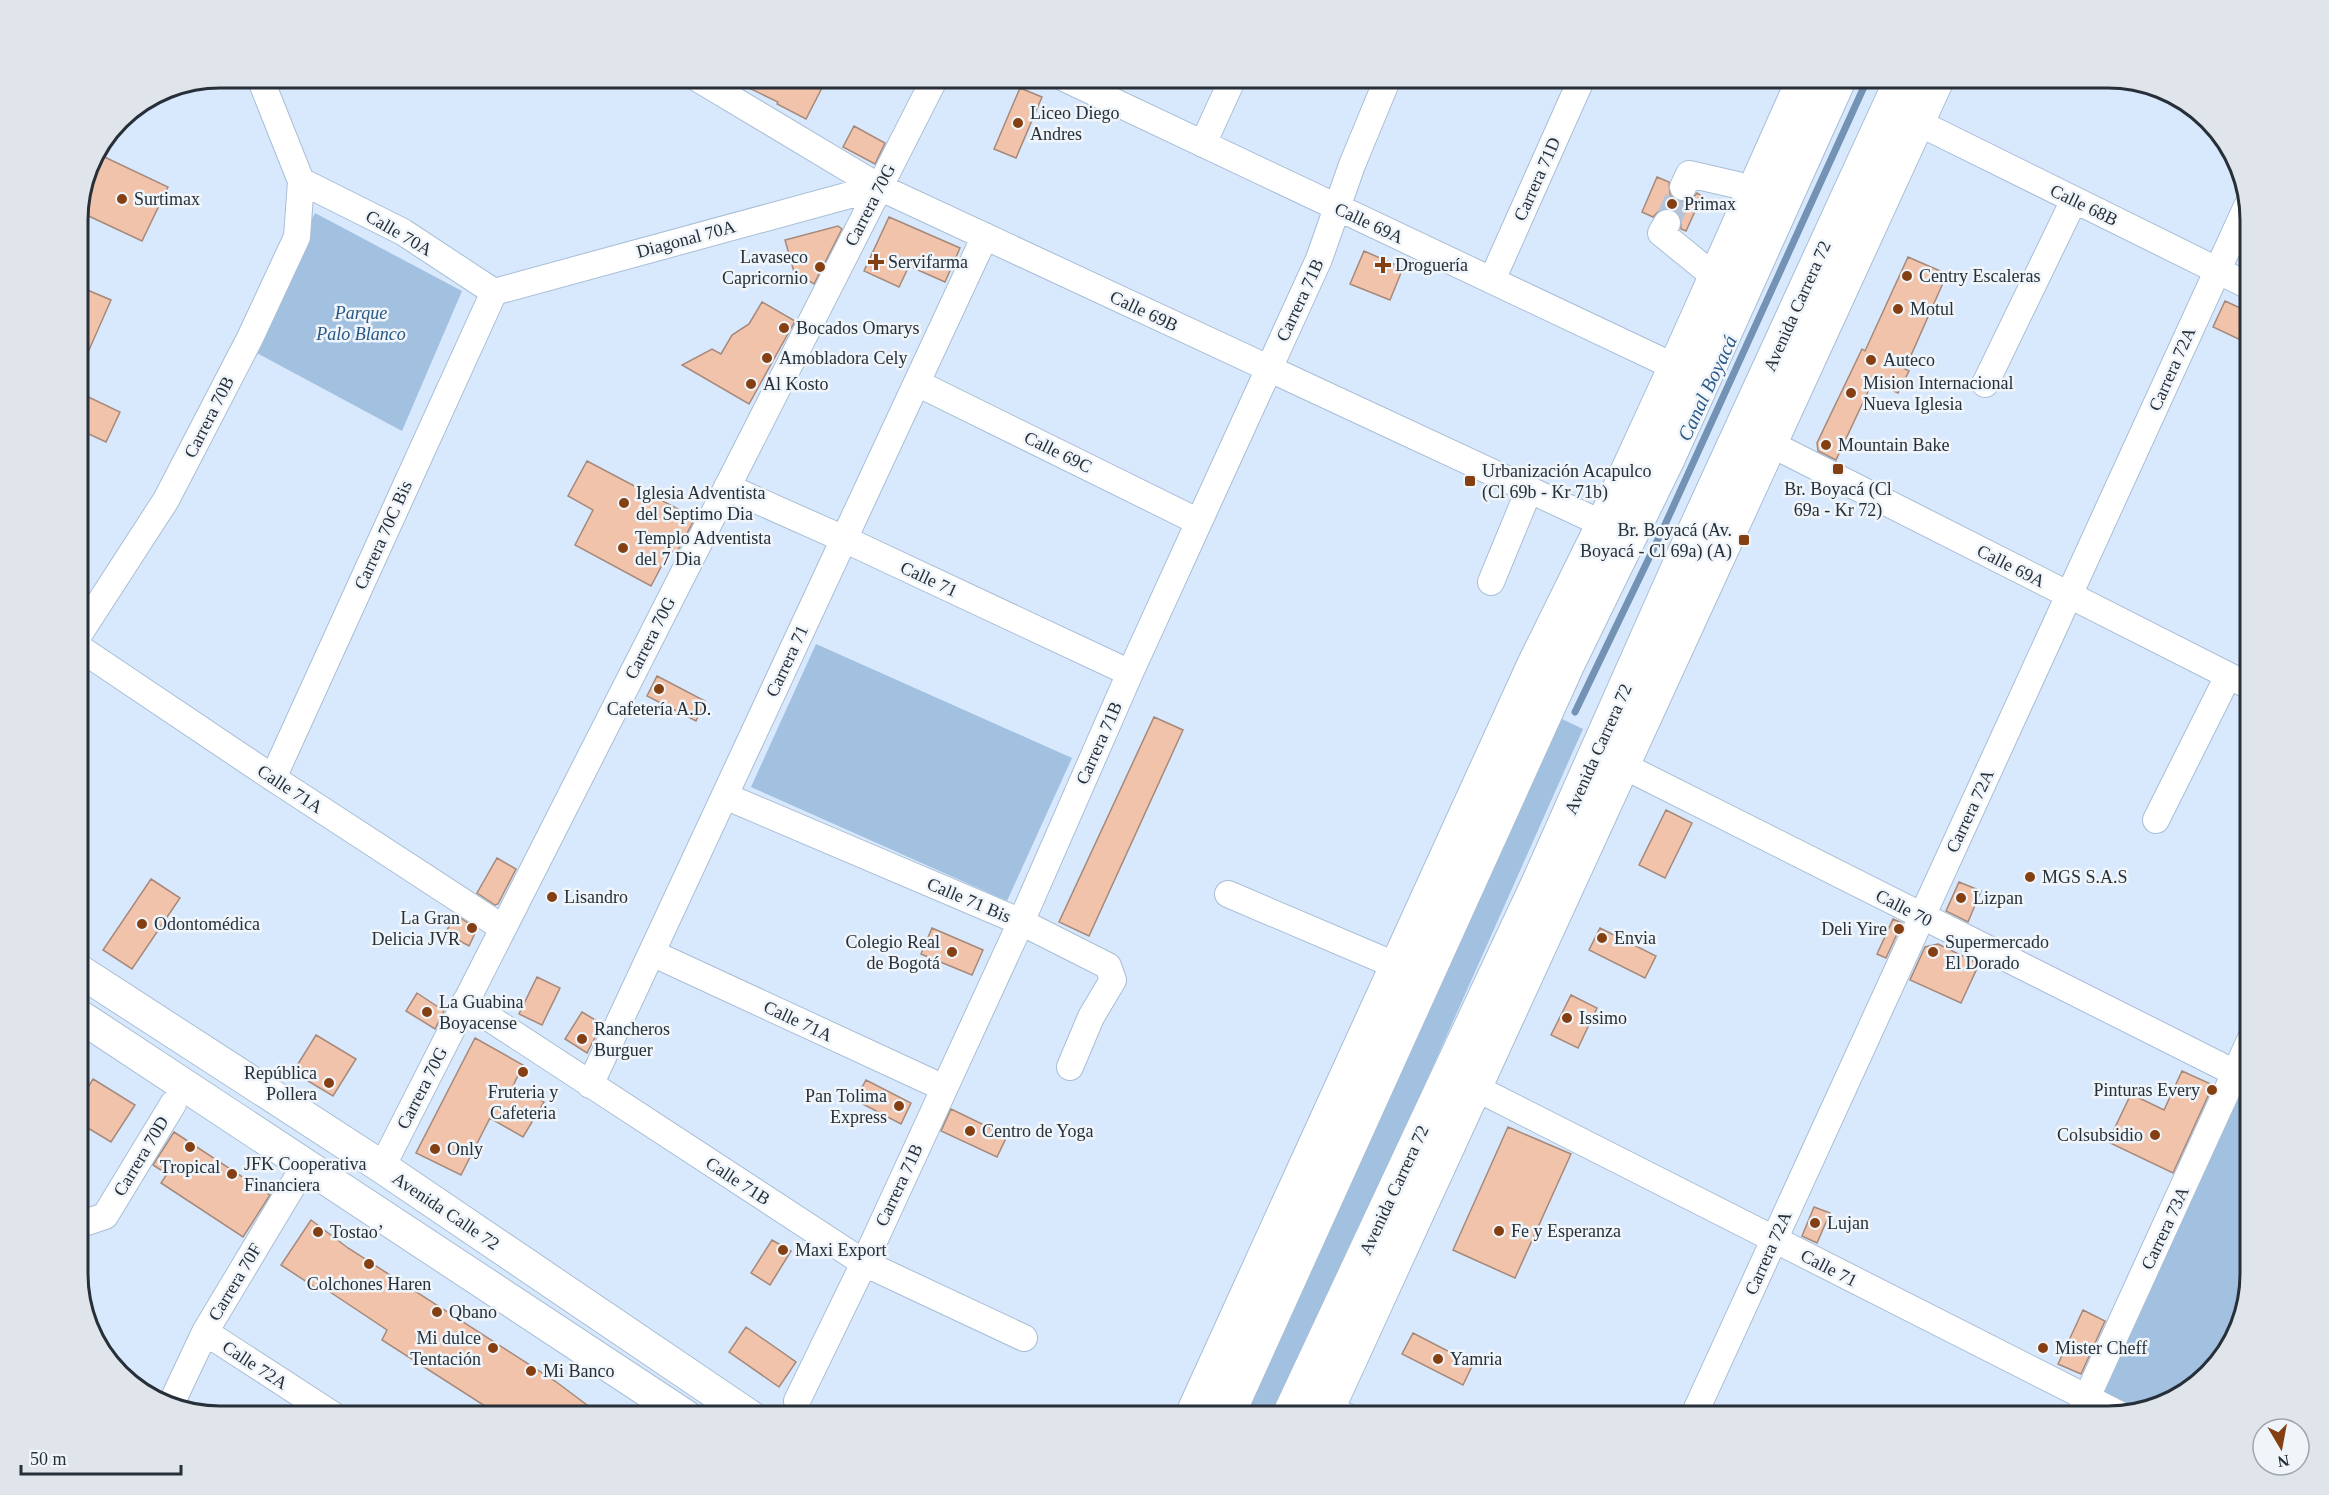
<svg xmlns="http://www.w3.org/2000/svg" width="2329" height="1495" font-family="Georgia,serif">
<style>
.green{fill:#a2c0e0}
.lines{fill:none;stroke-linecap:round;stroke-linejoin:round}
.stream{stroke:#7392b4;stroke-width:7}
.building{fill:#f1c3ab;stroke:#a6897a;stroke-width:1.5}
.minor-tunnel{stroke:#b5c4d6;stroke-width:26;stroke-dasharray:26 13;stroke-linecap:butt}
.minor-casing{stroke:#a8bed6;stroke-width:28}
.major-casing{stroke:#a8bed6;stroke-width:34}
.highway-casing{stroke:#a8bed6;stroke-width:35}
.minor{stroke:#fff;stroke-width:26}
.major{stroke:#fff;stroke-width:32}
.highway{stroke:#fff;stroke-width:33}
.poi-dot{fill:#844013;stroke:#f0f5fa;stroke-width:2}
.labels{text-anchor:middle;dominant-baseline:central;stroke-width:5;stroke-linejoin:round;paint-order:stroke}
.poi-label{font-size:18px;fill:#272f39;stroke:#f0f5fa;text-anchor:start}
.street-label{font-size:18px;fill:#272f39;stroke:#f0f5fa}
.park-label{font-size:18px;font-style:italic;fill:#285685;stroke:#f0f5fa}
.water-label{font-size:20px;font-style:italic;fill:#2b5988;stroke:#f0f5fa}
.rim{fill:none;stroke:#272f39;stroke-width:3}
</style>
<rect width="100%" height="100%" fill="#d8e9fd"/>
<path class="green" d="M 315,213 L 462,291 L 402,431 L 244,346 Z
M 816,644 L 1072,758 L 1007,901 L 751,787 Z
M 1558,717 L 1583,729 L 1378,1190 L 1275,1417 L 1243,1417 L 1488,881 Z
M 2241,1093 L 2251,1097 L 2251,1275 L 2227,1353 L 2180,1398 L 2131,1411 L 2097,1395 Z"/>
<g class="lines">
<path class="stream" d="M 1575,712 L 1663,529 L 1868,78"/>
</g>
<path class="building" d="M 728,78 L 827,78 L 806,119 L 777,104 L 778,102 Z
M 1020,88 L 1042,97 L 1016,158 L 994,149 Z
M 854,126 L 885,143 L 875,164 L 843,147 Z
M 96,153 L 168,187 L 142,241 L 78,211 L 93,158 Z
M 1657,177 L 1669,182 L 1670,195 L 1677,201 L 1684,202 L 1691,200 L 1697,193 L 1702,196 L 1686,231 L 1681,229 L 1680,216 L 1674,210 L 1667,208 L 1660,210 L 1653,217 L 1642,212 Z
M 889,217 L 960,248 L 945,282 L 909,266 L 899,287 L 864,271 Z
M 838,226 L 842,229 L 814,284 L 794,272 L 785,240 Z
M 1364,251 L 1403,268 L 1390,300 L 1350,284 Z
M 1908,257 L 1947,274 L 1905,369 L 1909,371 L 1898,393 L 1873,381 L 1836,460 L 1818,451 L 1817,443 L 1862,349 L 1865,351 Z
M 78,286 L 111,300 L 78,375 Z
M 2225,301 L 2251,313 L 2251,334 L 2247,343 L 2213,327 Z
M 762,302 L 795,321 L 749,404 L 682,365 L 712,349 L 721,354 L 732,335 L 749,324 Z
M 78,392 L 120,412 L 106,442 L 78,429 Z
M 587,461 L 695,518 L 676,554 L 670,550 L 651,586 L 575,545 L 593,510 L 568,496 Z
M 657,676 L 705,701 L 696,721 L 647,696 Z
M 1154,717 L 1183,730 L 1089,936 L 1059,922 Z
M 1666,810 L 1692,823 L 1665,878 L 1639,865 Z
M 497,858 L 516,869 L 498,904 L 495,905 L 477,893 Z
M 151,879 L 180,898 L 132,969 L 103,950 Z
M 1959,882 L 1981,891 L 1968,922 L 1946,911 Z
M 456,915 L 477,929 L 469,946 L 445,933 Z
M 1893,919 L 1902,923 L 1886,958 L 1877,954 Z
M 932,928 L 983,950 L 972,975 L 921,954 Z
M 1600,928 L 1656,956 L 1645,978 L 1589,950 Z
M 1938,944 L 1979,964 L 1961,1003 L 1910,980 L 1925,947 Z
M 537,977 L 560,988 L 542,1025 L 519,1014 Z
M 417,993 L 444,1011 L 435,1029 L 406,1011 Z
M 1571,995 L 1597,1008 L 1578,1048 L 1551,1035 Z
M 582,1012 L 602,1024 L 587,1053 L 565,1039 Z
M 316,1035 L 356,1059 L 333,1096 L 293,1072 Z
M 475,1038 L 523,1065 L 513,1086 L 544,1102 L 523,1137 L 490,1118 L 461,1175 L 416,1153 Z
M 2182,1071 L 2213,1085 L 2173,1173 L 2108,1142 L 2131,1094 L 2164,1110 Z
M 93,1079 L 135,1105 L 111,1142 L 78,1122 L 78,1104 Z
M 866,1080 L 911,1103 L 901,1124 L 855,1100 Z
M 951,1109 L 1007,1136 L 997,1157 L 941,1131 Z
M 1508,1127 L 1571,1154 L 1515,1278 L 1453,1250 Z
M 174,1132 L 270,1195 L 243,1237 L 161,1183 L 167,1174 L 153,1165 Z
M 1814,1207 L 1830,1213 L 1817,1243 L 1802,1236 Z
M 311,1220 L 348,1248 L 555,1381 L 603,1417 L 502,1417 L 382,1340 L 387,1330 L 321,1286 L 319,1290 L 281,1265 Z
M 772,1240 L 791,1251 L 770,1285 L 751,1273 Z
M 2083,1310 L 2105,1321 L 2081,1374 L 2058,1364 Z
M 746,1327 L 796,1362 L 779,1387 L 729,1352 Z
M 1413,1333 L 1473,1364 L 1463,1385 L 1402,1354 Z"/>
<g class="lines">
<path class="minor-tunnel" d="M 1667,223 L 1683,187"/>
<defs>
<path id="minor" d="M 697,78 L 879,187 L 1603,524
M 1064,78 L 1675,367
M 1917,122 L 2251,287
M 1203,144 L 1233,78
M 301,181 L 403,232 L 494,292
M 1683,187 L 1689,174 L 1737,185 L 1753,192
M 1667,223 L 1661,233 L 1715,277
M 1492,280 L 1582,78
M 494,292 L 879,187
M 917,383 L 1199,522
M 1985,384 L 2074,200
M 1771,444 L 2251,687
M 727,487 L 844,539 L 1130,673
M 1491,582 L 1529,490
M 78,636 L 166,500 L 250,338 L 297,237 L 301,181 L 260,78
M 78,647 L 273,778 L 503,928
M 1622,765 L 2251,1081
M 273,778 L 494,292
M 725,796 L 1021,922 L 1108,966 L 1113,980 L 1091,1017 L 1070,1067
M 2156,820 L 2228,676
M 1228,894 L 1397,966
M 652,953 L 944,1088
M 465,1002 L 864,1263 L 1024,1338
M 590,1085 L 985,236
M 1476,1088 L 2119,1414
M 382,1167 L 935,78
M 78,1225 L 105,1216 L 173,1104
M 205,1332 L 336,1417
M 797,1401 L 864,1263 L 1021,922 L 1130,673 L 1319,259 L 1352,165 L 1388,78
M 172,1402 L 205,1332 L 305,1165
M 1328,1409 L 1348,1417
M 1693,1417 L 2247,206
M 2078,1417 L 2251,1038"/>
<path id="major" d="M 78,970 L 382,1167 L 751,1417
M 78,1015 L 687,1417"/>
<path id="highway" d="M 1191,1417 L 1534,664 L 1603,524 L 1675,367 L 1804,78
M 1227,1417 L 1569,662 L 1669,457 L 1840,78
M 1288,1417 L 1538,883 L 1691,538 L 1902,78
M 1324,1417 L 1938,78"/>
</defs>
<use href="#minor" class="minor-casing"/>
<use href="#major" class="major-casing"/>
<use href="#highway" class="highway-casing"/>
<use href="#minor" class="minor"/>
<use href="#major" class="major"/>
<use href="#highway" class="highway"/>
</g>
<g class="poi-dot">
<circle cx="1018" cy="123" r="6"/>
<circle cx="122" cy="199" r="6"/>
<circle cx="1672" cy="204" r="6"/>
<path d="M873 253h6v6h6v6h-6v6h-6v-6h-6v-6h6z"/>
<path d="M1380 256h6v6h6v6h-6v6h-6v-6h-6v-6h6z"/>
<circle cx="820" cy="267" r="6"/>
<circle cx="1907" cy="276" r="6"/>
<circle cx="1898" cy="309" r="6"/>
<circle cx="784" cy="328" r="6"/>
<circle cx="767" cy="358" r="6"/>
<circle cx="1871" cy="360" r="6"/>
<circle cx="751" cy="384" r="6"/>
<circle cx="1851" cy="393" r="6"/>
<circle cx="1826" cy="445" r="6"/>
<rect x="1832" y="463" width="12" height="12" rx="3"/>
<rect x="1464" y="475" width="12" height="12" rx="3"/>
<circle cx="624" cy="503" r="6"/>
<rect x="1738" y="534" width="12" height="12" rx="3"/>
<circle cx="623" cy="548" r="6"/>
<circle cx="659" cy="689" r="6"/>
<circle cx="2030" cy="877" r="6"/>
<circle cx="552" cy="897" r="6"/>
<circle cx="1961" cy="898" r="6"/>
<circle cx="142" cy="924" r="6"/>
<circle cx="472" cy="928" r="6"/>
<circle cx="1899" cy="929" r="6"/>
<circle cx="1602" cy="938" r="6"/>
<circle cx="952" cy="952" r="6"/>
<circle cx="1933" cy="952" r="6"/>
<circle cx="427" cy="1012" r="6"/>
<circle cx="1567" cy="1018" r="6"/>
<circle cx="582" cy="1039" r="6"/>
<circle cx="523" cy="1072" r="6"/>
<circle cx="329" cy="1083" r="6"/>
<circle cx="2212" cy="1090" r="6"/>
<circle cx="899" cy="1106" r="6"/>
<circle cx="970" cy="1131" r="6"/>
<circle cx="2155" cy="1135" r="6"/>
<circle cx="190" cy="1147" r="6"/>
<circle cx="435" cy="1149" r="6"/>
<circle cx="232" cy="1174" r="6"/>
<circle cx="1815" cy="1223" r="6"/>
<circle cx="1499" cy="1231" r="6"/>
<circle cx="318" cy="1232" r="6"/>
<circle cx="783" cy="1250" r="6"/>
<circle cx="369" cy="1264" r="6"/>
<circle cx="437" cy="1312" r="6"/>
<circle cx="493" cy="1348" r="6"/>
<circle cx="2043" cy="1348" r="6"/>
<circle cx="1438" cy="1359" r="6"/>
<circle cx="531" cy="1371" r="6"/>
</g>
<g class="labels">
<g class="poi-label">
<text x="1030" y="113">Liceo Diego<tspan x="1030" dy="21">Andres</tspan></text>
<text x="134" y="199">Surtimax</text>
<text x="1684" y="204">Primax</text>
<text x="808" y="257" text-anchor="end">Lavaseco<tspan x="808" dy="21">Capricornio</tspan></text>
<text x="888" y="262">Servifarma</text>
<text x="1395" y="265">Droguería</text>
<text x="1919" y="276">Centry Escaleras</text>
<text x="1910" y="309">Motul</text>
<text x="796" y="328">Bocados Omarys</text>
<text x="779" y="358">Amobladora Cely</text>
<text x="1883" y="360">Auteco</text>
<text x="1863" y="383">Mision Internacional<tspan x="1863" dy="21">Nueva Iglesia</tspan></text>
<text x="763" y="384">Al Kosto</text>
<text x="1838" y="445">Mountain Bake</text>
<text x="1482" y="471">Urbanización Acapulco<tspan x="1482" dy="21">(Cl 69b - Kr 71b)</tspan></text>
<text x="1838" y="489" text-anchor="middle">Br. Boyacá (Cl<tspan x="1838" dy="21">69a - Kr 72)</tspan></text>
<text x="636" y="493">Iglesia Adventista<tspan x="636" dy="21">del Septimo Dia</tspan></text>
<text x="1732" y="530" text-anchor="end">Br. Boyacá (Av.<tspan x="1732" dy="21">Boyacá - Cl 69a) (A)</tspan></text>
<text x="635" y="538">Templo Adventista<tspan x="635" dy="21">del 7 Dia</tspan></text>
<text x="659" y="709" text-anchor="middle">Cafetería A.D.</text>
<text x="2042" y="877">MGS S.A.S</text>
<text x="564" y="897">Lisandro</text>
<text x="1973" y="898">Lizpan</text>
<text x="460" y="918" text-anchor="end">La Gran<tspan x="460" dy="21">Delicia JVR</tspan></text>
<text x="154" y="924">Odontomédica</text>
<text x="1887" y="929" text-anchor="end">Deli Yire</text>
<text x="1614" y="938">Envia</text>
<text x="940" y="942" text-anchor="end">Colegio Real<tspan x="940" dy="21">de Bogotá</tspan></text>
<text x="1945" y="942">Supermercado<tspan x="1945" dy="21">El Dorado</tspan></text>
<text x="439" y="1002">La Guabina<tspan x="439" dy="21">Boyacense</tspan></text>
<text x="1579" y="1018">Issimo</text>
<text x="594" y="1029">Rancheros<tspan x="594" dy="21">Burguer</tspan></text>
<text x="317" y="1073" text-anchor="end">República<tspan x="317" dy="21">Pollera</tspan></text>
<text x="2200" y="1090" text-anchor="end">Pinturas Every</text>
<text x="523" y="1092" text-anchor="middle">Fruteria y<tspan x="523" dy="21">Cafeteria</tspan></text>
<text x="887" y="1096" text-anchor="end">Pan Tolima<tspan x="887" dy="21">Express</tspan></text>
<text x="982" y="1131">Centro de Yoga</text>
<text x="2143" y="1135" text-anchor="end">Colsubsidio</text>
<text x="447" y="1149">Only</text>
<text x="244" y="1164">JFK Cooperativa<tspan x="244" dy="21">Financiera</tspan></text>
<text x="190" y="1167" text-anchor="middle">Tropical</text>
<text x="1827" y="1223">Lujan</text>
<text x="1511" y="1231">Fe y Esperanza</text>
<text x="330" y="1232">Tostao’</text>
<text x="795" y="1250">Maxi Export</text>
<text x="369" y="1284" text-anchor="middle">Colchones Haren</text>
<text x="449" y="1312">Qbano</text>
<text x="481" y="1338" text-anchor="end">Mi dulce<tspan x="481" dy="21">Tentación</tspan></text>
<text x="2055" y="1348">Mister Cheff</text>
<text x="1450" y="1359">Yamria</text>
<text x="543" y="1371">Mi Banco</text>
</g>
<g class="street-label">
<text transform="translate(1537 179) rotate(-66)">Carrera 71D</text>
<text transform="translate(870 205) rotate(-63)">Carrera 70G</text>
<text transform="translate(2084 205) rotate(26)">Calle 68B</text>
<text transform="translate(1369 223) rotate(25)">Calle 69A</text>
<text transform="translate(399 233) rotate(30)">Calle 70A</text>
<text transform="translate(686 239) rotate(-15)">Diagonal 70A</text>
<text transform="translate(1300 300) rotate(-65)">Carrera 71B</text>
<text transform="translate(1797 306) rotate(-66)">Avenida Carrera 72</text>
<text transform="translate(1144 311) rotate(25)">Calle 69B</text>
<text transform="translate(2172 369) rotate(-66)">Carrera 72A</text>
<text transform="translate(209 417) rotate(-63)">Carrera 70B</text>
<text transform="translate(1058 452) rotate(26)">Calle 69C</text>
<text transform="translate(383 535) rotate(-66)">Carrera 70C Bis</text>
<text transform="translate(2011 566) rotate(27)">Calle 69A</text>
<text transform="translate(929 579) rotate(25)">Calle 71</text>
<text transform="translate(650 638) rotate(-63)">Carrera 70G</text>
<text transform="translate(787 661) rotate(-65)">Carrera 71</text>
<text transform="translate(1099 743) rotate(-66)">Carrera 71B</text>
<text transform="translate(1598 749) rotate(-66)">Avenida Carrera 72</text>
<text transform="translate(290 789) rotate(33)">Calle 71A</text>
<text transform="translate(1970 811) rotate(-65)">Carrera 72A</text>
<text transform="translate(969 900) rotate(23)">Calle 71 Bis</text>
<text transform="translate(1904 908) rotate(27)">Calle 70</text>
<text transform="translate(798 1021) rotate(25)">Calle 71A</text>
<text transform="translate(422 1088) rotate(-63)">Carrera 70G</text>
<text transform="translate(141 1156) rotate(-59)">Carrera 70D</text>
<text transform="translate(738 1181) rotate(33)">Calle 71B</text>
<text transform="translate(899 1185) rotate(-65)">Carrera 71B</text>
<text transform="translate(1394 1190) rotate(-65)">Avenida Carrera 72</text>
<text transform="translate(446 1211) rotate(34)">Avenida Calle 72</text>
<text transform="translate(2165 1228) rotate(-65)">Carrera 73A</text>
<text transform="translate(1768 1253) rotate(-66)">Carrera 72A</text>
<text transform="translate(1829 1268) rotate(27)">Calle 71</text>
<text transform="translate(235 1282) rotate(-59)">Carrera 70F</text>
<text transform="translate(255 1365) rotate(33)">Calle 72A</text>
</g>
<g class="park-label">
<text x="361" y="313">Parque<tspan x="361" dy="21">Palo Blanco</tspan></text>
</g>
<g class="water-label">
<text transform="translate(1707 388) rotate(-65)">Canal Boyacá</text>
</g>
</g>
<path d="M0 0H2329V1495H0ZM220 88H2108A132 132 0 0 1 2240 220V1274A132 132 0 0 1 2108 1406H220A132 132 0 0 1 88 1274V220A132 132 0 0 1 220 88Z" fill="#e0e5eb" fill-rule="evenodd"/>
<path class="rim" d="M220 88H2108A132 132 0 0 1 2240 220V1274A132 132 0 0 1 2108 1406H220A132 132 0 0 1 88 1274V220A132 132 0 0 1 220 88Z"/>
<g transform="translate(2281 1447) rotate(170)"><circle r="28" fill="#f0f5fa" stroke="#a0a6ad" stroke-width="1.5"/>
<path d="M0-4.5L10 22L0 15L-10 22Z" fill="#844013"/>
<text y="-9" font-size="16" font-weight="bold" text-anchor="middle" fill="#272f39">N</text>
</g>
<path d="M21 1465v9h160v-9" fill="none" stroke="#272f39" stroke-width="3"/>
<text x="30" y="1465" font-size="18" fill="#272f39" stroke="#f0f5fa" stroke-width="4.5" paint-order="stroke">50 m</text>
</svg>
